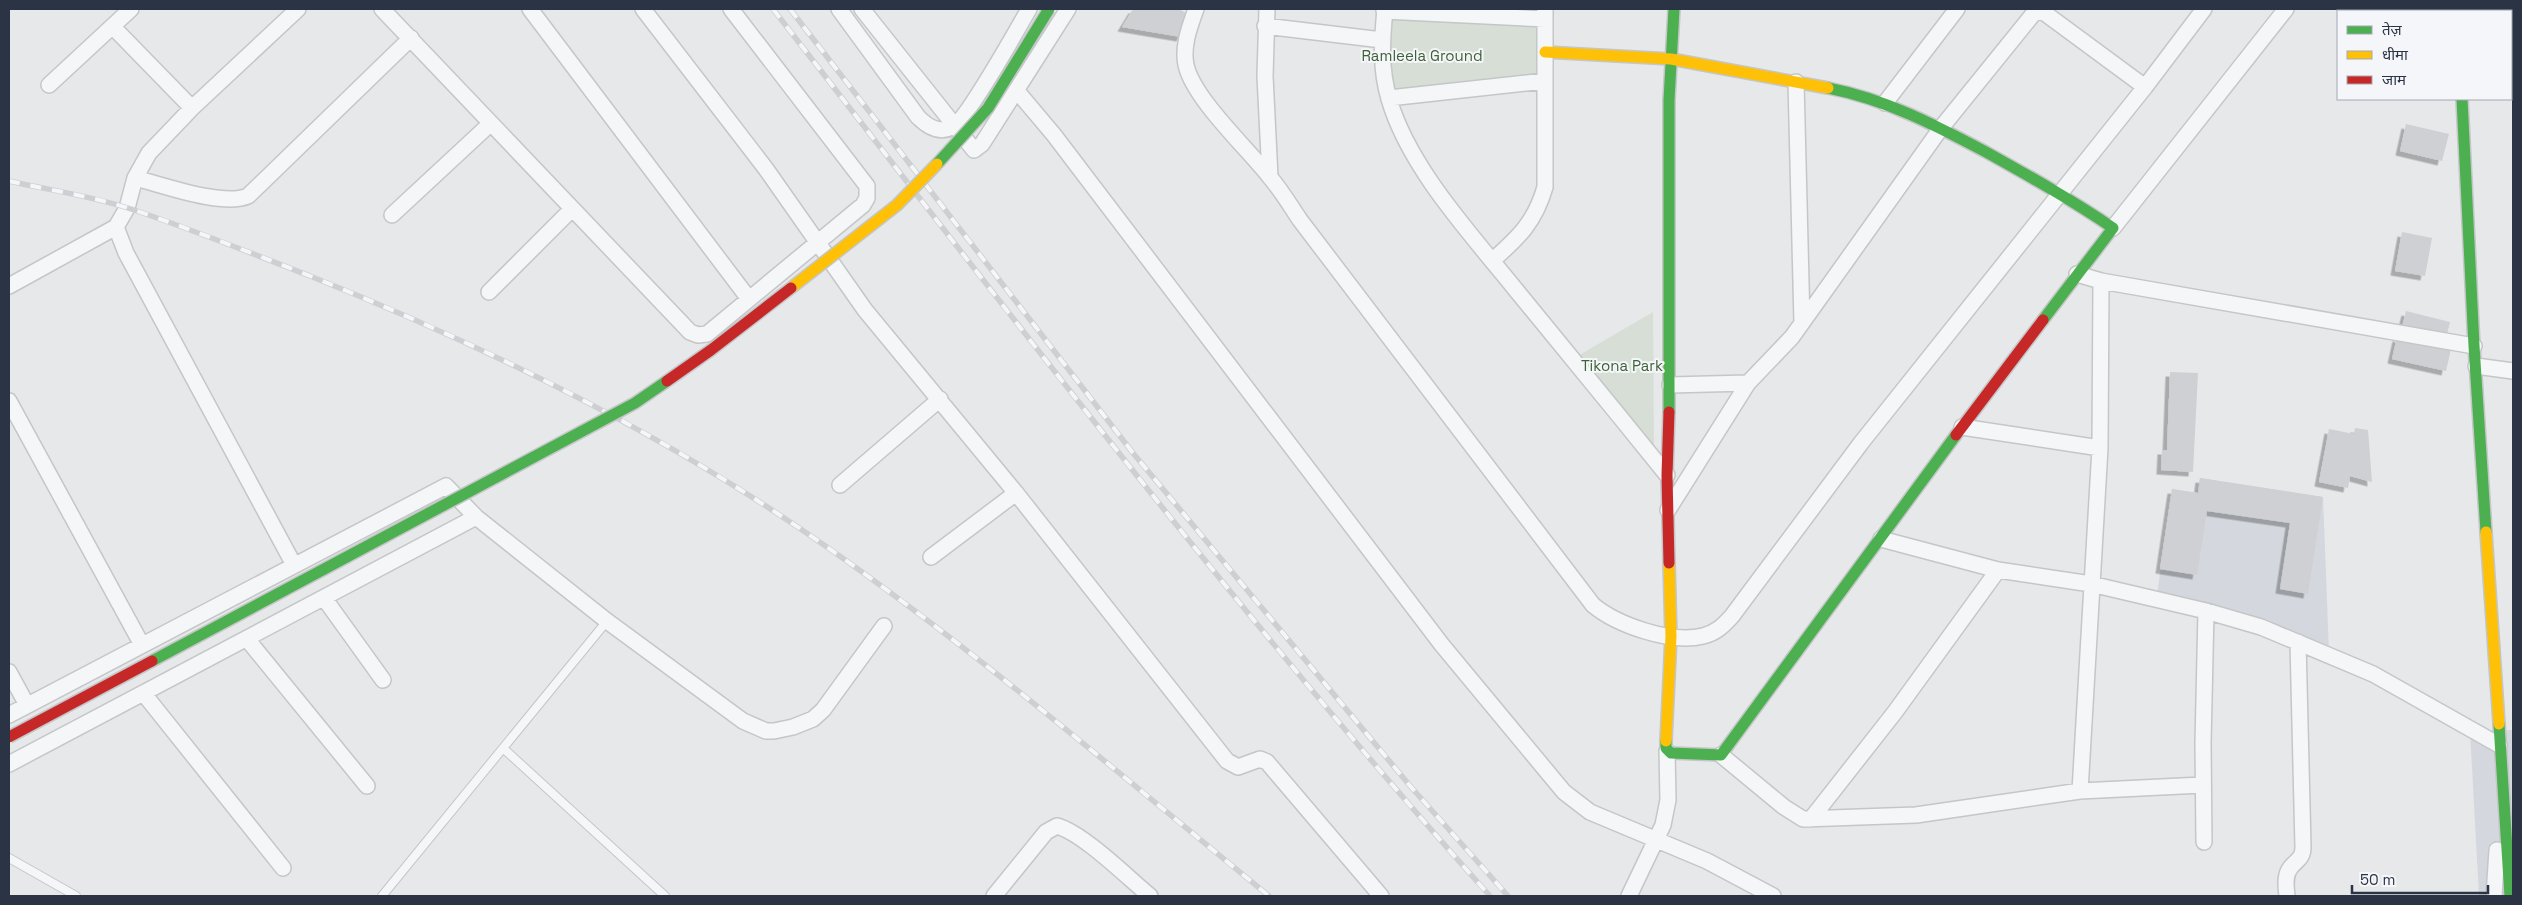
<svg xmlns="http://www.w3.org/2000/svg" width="2522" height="905" font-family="'Space Grotesk','Noto Sans Devanagari',sans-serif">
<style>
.built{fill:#d4d7dd}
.green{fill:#d6ded6}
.building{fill:#ced0d3;filter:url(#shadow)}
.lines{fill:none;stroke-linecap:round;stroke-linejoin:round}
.lane-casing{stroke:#c4c6c8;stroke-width:10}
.street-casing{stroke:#c4c6c8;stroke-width:18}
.fast-casing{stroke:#c4c6c8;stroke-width:14}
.slow-casing{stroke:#c4c6c8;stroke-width:14}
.jam-casing{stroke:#c4c6c8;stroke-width:14}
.lane{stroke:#f5f6f7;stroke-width:8}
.street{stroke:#f5f6f7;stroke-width:15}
.fast{stroke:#4caf50;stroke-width:11}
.slow{stroke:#ffc107;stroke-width:11}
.jam{stroke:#c62828;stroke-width:11}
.rail-casing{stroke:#cecfd2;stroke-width:5.5}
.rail{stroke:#f4f6f9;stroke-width:4;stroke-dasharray:11;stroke-linecap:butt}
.fast-bridge-casing{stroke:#c4c6c8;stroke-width:14;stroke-linecap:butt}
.slow-bridge-casing{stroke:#c4c6c8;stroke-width:14;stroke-linecap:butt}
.jam-bridge-casing{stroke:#c4c6c8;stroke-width:14;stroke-linecap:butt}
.fast-bridge{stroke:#4caf50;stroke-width:11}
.slow-bridge{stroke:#ffc107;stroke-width:11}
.jam-bridge{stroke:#c62828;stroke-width:11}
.labels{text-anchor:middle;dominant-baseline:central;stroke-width:4;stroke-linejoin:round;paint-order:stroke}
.park-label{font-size:15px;fill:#3f6138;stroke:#f4f6f9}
</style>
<defs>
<filter id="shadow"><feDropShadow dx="-4.5" dy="4.5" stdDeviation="0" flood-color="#0004"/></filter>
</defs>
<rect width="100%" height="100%" fill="#e6e8ea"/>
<path class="built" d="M 2200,478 L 2323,497 L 2329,652 L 2233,610 L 2157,595 L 2172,489 L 2197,493 Z
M 2513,730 L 2513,896 L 2479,896 L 2470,731 Z"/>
<path class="green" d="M 1388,17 L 1541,24 L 1541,77 L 1390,95 Z
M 1653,312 L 1654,456 L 1576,357 Z"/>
<path class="building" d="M 1133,9 L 1179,9 L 1189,15 L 1181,37 L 1122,27 Z
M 2406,124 L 2449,134 L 2442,161 L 2400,151 Z
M 2402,232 L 2432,238 L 2425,276 L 2395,271 Z
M 2406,311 L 2450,322 L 2446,338 L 2402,327 Z
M 2397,337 L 2451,349 L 2446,371 L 2392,359 Z
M 2170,372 L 2198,373 L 2193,472 L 2161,470 L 2162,450 L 2167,450 Z
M 2355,428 L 2368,430 L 2372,482 L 2350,476 L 2348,488 L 2319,482 L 2329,429 L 2354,434 Z
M 2200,478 L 2323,497 L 2308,594 L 2280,589 L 2290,523 L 2207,511 L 2197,575 L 2160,569 L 2172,489 L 2198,493 Z"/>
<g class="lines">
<defs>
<path id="lane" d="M 504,749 L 665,896
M 9,858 L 76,896
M 382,896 L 607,621"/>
<path id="street" d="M 382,9 L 690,332 L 698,335 L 707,334 L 863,205 L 867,198 L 867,186 L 731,9
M 530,9 L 749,299
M 643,9 L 766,169 L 865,310 L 1016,493 L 1227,761 L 1238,767 L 1260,759 L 1267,762 L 1381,896
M 839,9 L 918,117 C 928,127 939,134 952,127 C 966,121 1018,28 1029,9
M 862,9 L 974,150 L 982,144 L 1068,9
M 1196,9 C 1190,26 1182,46 1186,65 C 1193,98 1247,148 1269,176 C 1281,190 1290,205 1300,220 L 1593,605 C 1617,625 1671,644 1703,636 C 1716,633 1724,625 1732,616 L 1861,443 L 2145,87 L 2204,9
M 1267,9 L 1265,76 L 1270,177
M 1385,9 C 1382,40 1380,68 1389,99 C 1409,168 1471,234 1516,290 C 1566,351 1617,413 1667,475
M 1384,11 L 1545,19
M 1265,26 L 1382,40
M 113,27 L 192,108
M 1796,82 L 1802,323
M 49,85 L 131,9
M 1017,91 L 1054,135 L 1442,645 L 1564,792 L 1590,812 L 1707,861 L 1773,896
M 1389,98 L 1545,81
M 1885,103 L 1957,9
M 135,178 C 163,185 223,207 248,196 L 411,38
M 392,215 L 490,124
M 116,227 L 126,253 L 294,565
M 2113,228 L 2286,9
M 1492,261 C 1519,237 1535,222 1545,187 L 1545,9
M 2077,274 L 2101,281 L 2474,346
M 9,286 L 116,227 L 127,208 L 135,178 L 149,153 L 192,108 L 298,9
M 489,292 L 572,209
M 2476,366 L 2513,371
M 1670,385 L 1748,383
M 9,401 L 142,645
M 1962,427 L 2100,448
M 840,485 L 940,399
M 1668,510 L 1748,383 L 1792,337 L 1941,128 L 2034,13 L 2041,11 L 2046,14 L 2145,87
M 1881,539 L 1998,570 L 2091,584 L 2206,611 L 2261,627 L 2373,674 L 2499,745
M 931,557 L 1016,493
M 324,598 L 383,680
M 247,639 L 367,786
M 9,672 L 27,705
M 144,694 L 283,868
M 9,715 L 446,486 L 476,517 L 607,621 L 743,721 L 766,731 L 774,731 L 793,727 L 813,719 L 823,710 L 884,626
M 1721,755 L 1784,807 L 1803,819 L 1916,815 L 2080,791 L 2202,785
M 9,764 L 476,517
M 2080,791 L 2100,448 L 2101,281
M 1811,819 L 1895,712 L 1998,570
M 2204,842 L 2203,743 L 2206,611
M 994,896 L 1046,832 L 1057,826 C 1083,833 1128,878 1150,896
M 1629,896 L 1663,825 L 1668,800 L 1667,751
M 2287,896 C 2286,887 2284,875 2291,867 C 2298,859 2303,858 2303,847 L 2298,642
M 2494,896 L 2497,850"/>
<path id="fast" d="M 1828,88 C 1885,99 1935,125 1986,152 C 2029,176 2072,200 2113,228 L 2043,320
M 2462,99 L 2474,346 L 2486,532
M 1669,412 L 1669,100 L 1674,9
M 2499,724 L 2510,896
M 1666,741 L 1666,748 L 1671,753 L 1721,755 L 1956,435"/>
<path id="slow" d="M 2455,9 L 2455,11
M 1545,52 L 1671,59 L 1828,88
M 2486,532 L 2499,724
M 1666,741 L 1671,636 L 1669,563"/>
<path id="jam" d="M 1669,412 L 1667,475 L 1669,563
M 1956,435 L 2043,320"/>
</defs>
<use href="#lane" class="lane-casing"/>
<use href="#street" class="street-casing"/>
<use href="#fast" class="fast-casing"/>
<use href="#slow" class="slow-casing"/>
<use href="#jam" class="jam-casing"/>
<use href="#lane" class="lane"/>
<use href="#street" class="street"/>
<use href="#fast" class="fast"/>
<use href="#slow" class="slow"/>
<use href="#jam" class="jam"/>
<defs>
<path id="rail" d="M 773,9 C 1006,309 1236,613 1490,896
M 790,9 L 1133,453 L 1411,787 L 1508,896
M 9,181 C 49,190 91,196 131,209 C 191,229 251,253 310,276 C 490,348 665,434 824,545 C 979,653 1123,777 1269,896"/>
</defs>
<use href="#rail" class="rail-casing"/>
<use href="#rail" class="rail"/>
<defs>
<path id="fast-bridge" d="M 937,164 L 988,108 L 1049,9
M 152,661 L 635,403 L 667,381"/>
<path id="slow-bridge" d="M 791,288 L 897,205 L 937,164"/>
<path id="jam-bridge" d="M 667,381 L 711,350 L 791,288
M 9,737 L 152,661"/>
</defs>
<use href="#fast-bridge" class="fast-bridge-casing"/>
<use href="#slow-bridge" class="slow-bridge-casing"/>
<use href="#jam-bridge" class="jam-bridge-casing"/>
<use href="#fast-bridge" class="fast-bridge"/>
<use href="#slow-bridge" class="slow-bridge"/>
<use href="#jam-bridge" class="jam-bridge"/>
</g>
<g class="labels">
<g class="park-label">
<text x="1422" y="55">Ramleela Ground</text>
<text x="1622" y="365">Tikona Park</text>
</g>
</g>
<rect width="2522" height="905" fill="none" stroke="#2b3445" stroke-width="20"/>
<rect x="2337" y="10" width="175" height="90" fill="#f4f6f9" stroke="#a4a8b1"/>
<rect x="2347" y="26" width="25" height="8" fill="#4caf50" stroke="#a4a8b1"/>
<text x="2382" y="35" font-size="15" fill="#2b3445">तेज़</text>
<rect x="2347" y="51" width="25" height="8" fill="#ffc107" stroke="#a4a8b1"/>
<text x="2382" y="60" font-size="15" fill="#2b3445">धीमा</text>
<rect x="2347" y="76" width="25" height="8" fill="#c62828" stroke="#a4a8b1"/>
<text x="2382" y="85" font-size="15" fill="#2b3445">जाम</text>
<path d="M2352 885v8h136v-8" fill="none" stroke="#2b3445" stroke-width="2.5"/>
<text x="2360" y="885" font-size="15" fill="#2b3445" stroke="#f4f6f9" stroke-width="4" paint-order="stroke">50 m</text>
</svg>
